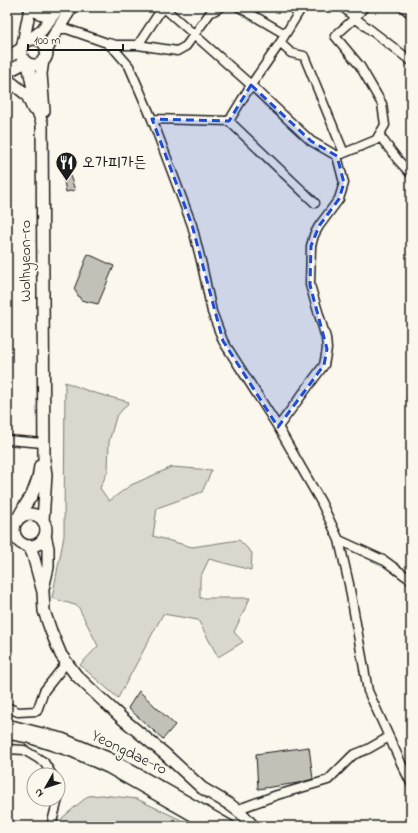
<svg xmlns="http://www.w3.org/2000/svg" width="418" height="833" font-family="'Indie Flower','Poor Story',sans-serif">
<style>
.green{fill:#dad7ce;stroke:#7b7a75}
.building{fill:#c3c0b8;stroke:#1c1c1c}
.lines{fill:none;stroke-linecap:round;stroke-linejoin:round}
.minor-casing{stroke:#1c1c1c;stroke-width:11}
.major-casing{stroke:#1c1c1c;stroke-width:14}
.minor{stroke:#fbf7ec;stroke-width:8}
.major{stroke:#fbf7ec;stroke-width:11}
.marked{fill:#1d4ed8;fill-opacity:0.2;stroke:#1d4ed8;stroke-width:3;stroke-dasharray:8 5;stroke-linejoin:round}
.labels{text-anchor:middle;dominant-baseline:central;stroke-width:3.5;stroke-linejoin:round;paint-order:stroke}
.poi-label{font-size:16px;fill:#1c1c1c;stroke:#fbf7ec;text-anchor:start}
.street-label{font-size:16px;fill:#1c1c1c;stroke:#fbf7ec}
</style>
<rect width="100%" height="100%" fill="#fbf7ec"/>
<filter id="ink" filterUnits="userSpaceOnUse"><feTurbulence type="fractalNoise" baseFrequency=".025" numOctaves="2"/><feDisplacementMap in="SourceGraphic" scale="8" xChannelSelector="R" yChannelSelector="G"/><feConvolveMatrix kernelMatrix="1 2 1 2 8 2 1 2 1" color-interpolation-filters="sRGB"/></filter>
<g filter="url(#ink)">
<path class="green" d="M 65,382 L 91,392 L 129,402 L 116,417 L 109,442 L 108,471 L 100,488 L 109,501 L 131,485 L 172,467 L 212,470 L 202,492 L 157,508 L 153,536 L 192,547 L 239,540 L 252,553 L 251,570 L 209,559 L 200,578 L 200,598 L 250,598 L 234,632 L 243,642 L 218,657 L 198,620 L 163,614 L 118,698 L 80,665 L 98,646 L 78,606 L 52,598 L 64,536 Z
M 102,795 L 137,799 L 194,826 L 60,826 L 62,818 L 88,796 Z"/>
<path class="building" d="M 68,170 L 75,190 L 66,192 L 62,171 Z
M 88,254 L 114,266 L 98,304 L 81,300 L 74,289 Z
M 139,691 L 175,725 L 163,739 L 128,708 Z
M 309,747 L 313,779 L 298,783 L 258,789 L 256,754 Z"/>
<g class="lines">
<defs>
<path id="minor" d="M 163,7 L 251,85 L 311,141 L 337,156 L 344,183 L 339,199 L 319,226 L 314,235 L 311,246 L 310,285 L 326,338 L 327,349 L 324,365 L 278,427
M 239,7 L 285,34
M 343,7 L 355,18 L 411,61
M 403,7 L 411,14
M 58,29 L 67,29 L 107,43 L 116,51 L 129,66 L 152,119 L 192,225 L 202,265 L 212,312 L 223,341 L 278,427 L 321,502 L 339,540 L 349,584 L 368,691 L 401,763 L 411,783
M 108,43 L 116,45 L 138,45 L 177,51 L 186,46 L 210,13 L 221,7
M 280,43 L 291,53 L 304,56 L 344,153
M 138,45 L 163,7
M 152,119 L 229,121 L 251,85 L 280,43 L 302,7
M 229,121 L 315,203
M 379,135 L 398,160 L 411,174
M 337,156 L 376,140 L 385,125 L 382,104 L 360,66 L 335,36 L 355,18 L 364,7
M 7,440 L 43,443
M 339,540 L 385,561 L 411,580
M 7,707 L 18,712 L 37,711 L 44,691 L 67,662
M 7,749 L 24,750 L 44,762 L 52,775
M 236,810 L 277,795 L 328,780 L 353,755 L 368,749 L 389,737
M 51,826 L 58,799"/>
<path id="major" d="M 31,39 L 42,30 L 59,7
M21 52a13 13 0 1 1 26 0a13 13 0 1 1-26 0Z
M 23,44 L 30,8 C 40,14 42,15 54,14
M 46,52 L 54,35 L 72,7
M 7,58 L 21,49
M 43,60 L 41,74 L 44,111
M 28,64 L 37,109 L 42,123 L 44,460 L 46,475 L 43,521
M 7,72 L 26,62
M 7,84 L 12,83 L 27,95 L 33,109
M14 530a16 16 0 1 1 32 0a16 16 0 1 1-32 0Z
M 7,522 L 18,518 L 24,507 L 32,495 L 38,479 L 40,466
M 29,546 L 33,555 L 43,592 L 44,611 L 51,631 L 61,655 L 76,675 L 98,696 L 124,720 L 165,754 L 202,788 L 229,804 L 241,813 L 253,826
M 43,589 L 48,567 L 48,548 L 45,535
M 7,725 L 62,739 L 108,758 L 162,788 L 229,826
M 7,733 L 29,737 L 72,751 L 108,767 L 212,826"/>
</defs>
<use href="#minor" class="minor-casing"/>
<use href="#major" class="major-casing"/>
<use href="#minor" class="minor"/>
<use href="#major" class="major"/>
</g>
</g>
<path class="marked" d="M 251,85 L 311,141 L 337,156 L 344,183 L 339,199 L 319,226 L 311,246 L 310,285 L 327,349 L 324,365 L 278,427 L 223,341 L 192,225 L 152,119 L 229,121 Z"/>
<defs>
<symbol id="restaurant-pin" viewBox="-11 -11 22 30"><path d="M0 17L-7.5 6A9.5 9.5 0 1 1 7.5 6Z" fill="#1c1c1c" stroke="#fbf7ec"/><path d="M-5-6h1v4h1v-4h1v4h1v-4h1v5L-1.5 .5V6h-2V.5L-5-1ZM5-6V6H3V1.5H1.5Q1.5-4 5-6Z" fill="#fff"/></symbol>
</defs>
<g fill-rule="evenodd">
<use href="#restaurant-pin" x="54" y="150" width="25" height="34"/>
</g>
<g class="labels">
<g class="poi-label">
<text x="82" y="163">오가피가든</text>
</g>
<g class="street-label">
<text transform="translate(26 261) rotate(-90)">Wolhyeon-ro</text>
<text transform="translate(129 753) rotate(26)">Yeongdae-ro</text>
</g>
</g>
<rect width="418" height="833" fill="none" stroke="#fbf7ec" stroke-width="24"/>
<rect x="12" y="12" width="394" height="809" fill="none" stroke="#1c1c1c" stroke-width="1.5" filter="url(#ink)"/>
<g transform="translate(46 787) rotate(231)"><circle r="19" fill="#fbf7ec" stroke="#a29f99"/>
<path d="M0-3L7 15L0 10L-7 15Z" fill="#1c1c1c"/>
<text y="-6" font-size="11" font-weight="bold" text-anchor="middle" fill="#1c1c1c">N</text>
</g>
<path d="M28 44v6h95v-6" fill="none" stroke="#1c1c1c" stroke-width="2"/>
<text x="34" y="44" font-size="12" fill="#1c1c1c" stroke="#fbf7ec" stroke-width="3" paint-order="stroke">100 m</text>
</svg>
